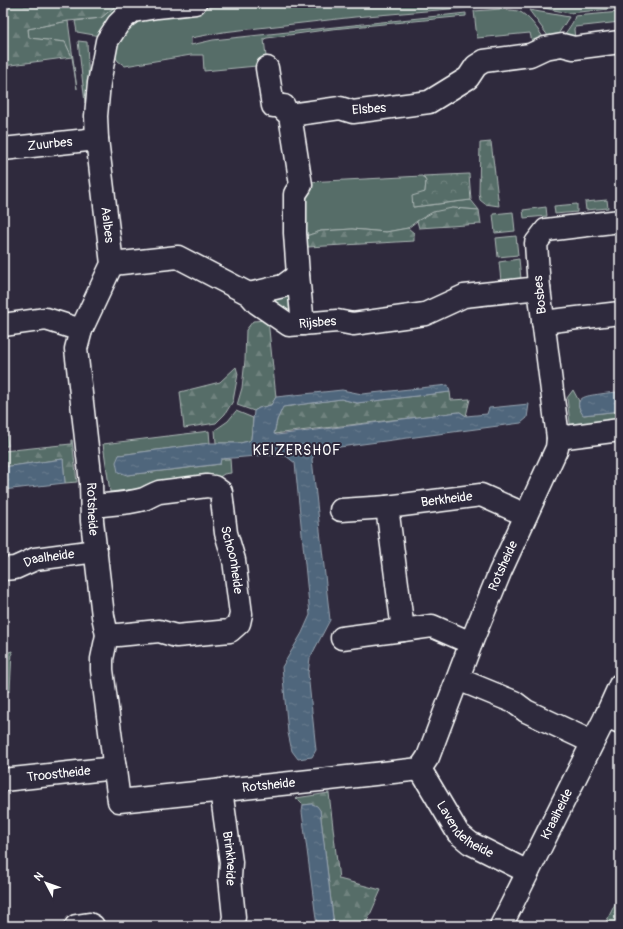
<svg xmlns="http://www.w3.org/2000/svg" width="623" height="929" font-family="Pangolin,sans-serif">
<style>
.green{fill:#576d68;stroke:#abb6b4}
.forest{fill:url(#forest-firs);stroke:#abb6b4}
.park{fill:url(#park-crowns);stroke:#abb6b4}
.water{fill:url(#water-ripples);stroke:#96a3b0}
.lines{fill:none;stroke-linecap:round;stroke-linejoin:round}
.minor-casing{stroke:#fff;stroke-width:25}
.minor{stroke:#2f2a3d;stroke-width:22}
.labels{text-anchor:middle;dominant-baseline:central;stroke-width:4;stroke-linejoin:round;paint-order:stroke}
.street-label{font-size:13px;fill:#fff;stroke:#2f2a3d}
.neighbourhood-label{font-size:14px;letter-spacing:1px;fill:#fff;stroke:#2f2a3d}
</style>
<defs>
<pattern id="forest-firs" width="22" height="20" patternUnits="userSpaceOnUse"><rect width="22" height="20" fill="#576d68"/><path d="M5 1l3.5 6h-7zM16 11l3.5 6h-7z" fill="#70837f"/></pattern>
<pattern id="park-crowns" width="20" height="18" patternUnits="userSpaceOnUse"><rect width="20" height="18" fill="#576d68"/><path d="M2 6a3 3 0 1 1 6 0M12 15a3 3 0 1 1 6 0" fill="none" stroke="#70837f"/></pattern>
<pattern id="water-ripples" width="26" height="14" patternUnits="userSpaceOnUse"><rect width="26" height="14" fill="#50667b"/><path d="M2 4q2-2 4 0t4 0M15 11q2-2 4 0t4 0" fill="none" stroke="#6a7d8f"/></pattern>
</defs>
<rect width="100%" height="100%" fill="#2f2a3d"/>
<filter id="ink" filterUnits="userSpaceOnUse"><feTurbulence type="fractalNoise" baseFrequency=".025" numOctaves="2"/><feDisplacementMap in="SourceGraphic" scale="8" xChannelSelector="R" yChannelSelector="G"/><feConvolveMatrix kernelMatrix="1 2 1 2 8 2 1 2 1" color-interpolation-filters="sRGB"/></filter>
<g filter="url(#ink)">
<path class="green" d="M 119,3 L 120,3 C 114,16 103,21 100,36 L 77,32 L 75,21 L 101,18 Z
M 254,3 L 620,3 L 620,8 L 569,13 L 523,4 L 497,5 L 355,17 L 223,32 L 191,38 L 191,45 L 213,40 L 466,13 L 466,16 L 332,29 L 267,38 L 264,39 L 267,65 L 204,71 L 203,55 L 191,55 L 125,66 L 118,61 L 111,50 L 133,17 L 192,8 Z
M 501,9 C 506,10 513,10 518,11 C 529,15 538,30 545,40 L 532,42 L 530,33 L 477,38 L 474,11 Z
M 529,10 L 569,17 L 555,39 L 551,40 Z
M 620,12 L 620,22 L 575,27 L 574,29 L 575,39 L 563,37 C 567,30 573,24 575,16 Z
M 68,21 L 77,89 L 72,57 L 65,42 L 29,38 L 28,29 Z
M 78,41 L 87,42 L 89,88 L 85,103 Z
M 422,176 L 426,181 L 425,192 L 413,207 L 471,200 L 479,210 L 452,208 L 417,221 L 408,228 L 386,232 L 352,229 L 321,231 L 306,236 L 299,203 L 307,182 Z
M 607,200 L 608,208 L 586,210 L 585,202 Z
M 577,204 L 577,212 L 555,214 L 554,206 Z
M 546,207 L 547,216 L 524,218 L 523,210 Z
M 513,212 L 515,231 L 495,233 L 493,214 Z
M 516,236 L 518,255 L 498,257 L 496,238 Z
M 519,259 L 521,279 L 501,281 L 499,262 Z
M 573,390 L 579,401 C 578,407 580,410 584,415 L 620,411 L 620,425 L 571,431 L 567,398 Z
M 3,408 L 8,446 L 3,446 Z
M 236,411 L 253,418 L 251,439 L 249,441 L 240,443 L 216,443 L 215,430 L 228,421 Z
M 209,431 L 210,443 L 119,455 L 127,475 L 213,465 L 220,464 L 220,459 L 230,459 L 231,473 L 224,474 L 215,480 L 110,492 L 103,444 Z"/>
<path class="forest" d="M 25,3 L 119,3 L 101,18 L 68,21 L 28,29 L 29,38 L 65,42 L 72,57 L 3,66 L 3,4 Z
M 491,142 L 499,206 L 485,204 L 480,200 L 479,193 L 480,143 Z
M 452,208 L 479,210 L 481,224 L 419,228 L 417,221 L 433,212 Z
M 408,228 L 414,233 L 414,241 L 308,247 L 306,236 L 321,231 L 352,229 L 386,232 Z
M 291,293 L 295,314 L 290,317 L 263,302 Z
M 268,320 L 276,397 L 271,405 L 259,408 L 254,411 L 237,405 L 242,388 L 245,360 L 246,330 L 253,321 Z
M 236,367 L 238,374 L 233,401 L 225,414 L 216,423 L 184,428 L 180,392 L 220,382 Z
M 450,392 L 451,400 L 470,399 L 466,416 L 460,412 L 274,434 L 277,420 L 282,407 L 341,399 L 357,403 Z
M 71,440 L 72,440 L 77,482 L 65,483 L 63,459 L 3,467 L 3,451 L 71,444 Z
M 329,793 L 339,879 L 381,890 L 365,926 L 334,926 L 320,810 L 312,804 L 303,805 L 296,798 Z"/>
<path class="park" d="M 469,174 L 471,200 L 413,207 L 412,196 L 425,192 L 426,181 L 423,176 Z
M 12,651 L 10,691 L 3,692 L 3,654 Z
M 620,894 L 620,926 L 604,926 Z"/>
<path class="water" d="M 448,385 L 450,392 L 357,403 L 341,399 L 283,407 L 277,420 L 274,434 L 277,435 L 450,413 L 460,412 L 466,416 L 487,414 L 489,408 L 529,404 L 527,418 L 521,423 L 317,450 L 312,459 L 330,620 L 310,658 L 308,673 L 316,750 L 312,757 L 298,759 L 292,751 L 288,733 L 282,667 L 302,633 L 310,615 L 295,463 L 286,456 L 268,455 L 221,459 L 220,464 L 127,475 L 118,472 L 116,462 L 119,455 L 210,443 L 240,443 L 249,441 L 251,439 L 254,411 L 259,408 L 271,405 L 276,397 L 342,390 L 362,394 Z
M 620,392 L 620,411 L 583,415 C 571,397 586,396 600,394 C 607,393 614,392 620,392 Z
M 63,459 L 65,483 L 3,490 L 3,467 Z
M 312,804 L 317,806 L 320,810 L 334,926 L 317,926 L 302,812 L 303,805 Z"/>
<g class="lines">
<defs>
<g id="minor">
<path id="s1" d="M 195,3 L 157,7 L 133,11 L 126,16 L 118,24 L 107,41 L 99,83 L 96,116 L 97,139 L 112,264 L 81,330 L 76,349 L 91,483 L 92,521 L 103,616 L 107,635 L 102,659 L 102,670 L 119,801 L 329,779 L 420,769 L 428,757 L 471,643 L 500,572 L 557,448 L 558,438 L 539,288 L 536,243 L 546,230 L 620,221"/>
<path d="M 267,68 L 273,106 L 284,106 L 285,111 L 290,115"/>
<path id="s2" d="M 3,149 L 97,139"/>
<path id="s3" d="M 112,264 L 178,257 L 249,294 L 257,303 L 289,325 L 337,321 L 353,324 L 425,314 L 464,296 L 539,288"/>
<path d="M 249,294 L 283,286 L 298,275"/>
<path d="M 543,322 L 620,313"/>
<path d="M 303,324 L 298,275 L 295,233 L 295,194 L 301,185 L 290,115 L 340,108 L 353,112 L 429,102 L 468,78 L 476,66 L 484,61 L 530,55 L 545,48 L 562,45 L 574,48 L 620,42"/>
<path d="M 3,325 L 46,319 L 81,330"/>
<path d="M 558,438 L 620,430"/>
<path id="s4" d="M 92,506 C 109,504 127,504 144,499 C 149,497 153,494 159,492 L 207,486 L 214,487 L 221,492 L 226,533 L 234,560 L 241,614 L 239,623 L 230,631 L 176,636 L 159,631 L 118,635 L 107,635"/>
<path d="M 341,510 L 387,507"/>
<path id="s5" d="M 3,569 L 15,568 L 35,559 L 96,551"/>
<path d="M 342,638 L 403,630"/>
<path id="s6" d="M 471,643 L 432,626 L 403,630 L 387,507 L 481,495 L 526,515"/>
<path d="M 458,679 L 514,702 L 526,711 L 592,742"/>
<path d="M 606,716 L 620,685"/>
<path id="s7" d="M 420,769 L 458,833 L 470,843 L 528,872"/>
<path id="s8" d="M 3,780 L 115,768"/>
<path id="s9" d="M 221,790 L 231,862 L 230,878 L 234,917 L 232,926"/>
<path d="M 76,926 L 89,924 L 93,926"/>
<path id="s10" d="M 501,926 L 606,716 L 620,722"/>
</g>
</defs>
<use href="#minor" class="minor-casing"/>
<use href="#minor" class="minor"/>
</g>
</g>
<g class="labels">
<g class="street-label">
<text transform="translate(369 109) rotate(-4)">Elsbes</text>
<text stroke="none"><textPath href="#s2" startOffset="47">Zuurbes</textPath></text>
<text stroke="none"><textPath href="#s1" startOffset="288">Aalbes</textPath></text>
<text transform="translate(540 295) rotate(-96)">Bosbes</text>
<text stroke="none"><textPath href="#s3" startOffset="226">Rijsbes</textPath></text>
<text stroke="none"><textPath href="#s6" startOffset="256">Berkheide</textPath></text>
<text stroke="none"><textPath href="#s1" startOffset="581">Rotsheide</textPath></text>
<text stroke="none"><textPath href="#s4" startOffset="202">Schoonheide</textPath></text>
<text stroke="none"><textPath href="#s5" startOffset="48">Daalheide</textPath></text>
<text stroke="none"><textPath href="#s1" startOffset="1398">Rotsheide</textPath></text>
<text stroke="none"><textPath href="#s8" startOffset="56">Troostheide</textPath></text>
<text stroke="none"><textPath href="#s1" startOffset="1026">Rotsheide</textPath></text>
<text stroke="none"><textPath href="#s10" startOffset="125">Kraaiheide</textPath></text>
<text stroke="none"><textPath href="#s7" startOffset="77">Lavendelheide</textPath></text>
<text stroke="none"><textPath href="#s9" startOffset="69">Brinkheide</textPath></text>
</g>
<g class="neighbourhood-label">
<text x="297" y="450">KEIZERSHOF</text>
</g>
</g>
<rect width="623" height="929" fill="none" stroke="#2f2a3d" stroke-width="16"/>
<rect x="8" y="8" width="607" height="913" fill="none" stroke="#fff" stroke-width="1.5" filter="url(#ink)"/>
<g transform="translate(46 883) rotate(311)" stroke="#2f2a3d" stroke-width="3" paint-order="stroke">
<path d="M0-3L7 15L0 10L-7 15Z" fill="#ffffff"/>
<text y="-6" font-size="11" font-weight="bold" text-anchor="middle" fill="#ffffff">N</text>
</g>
</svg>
